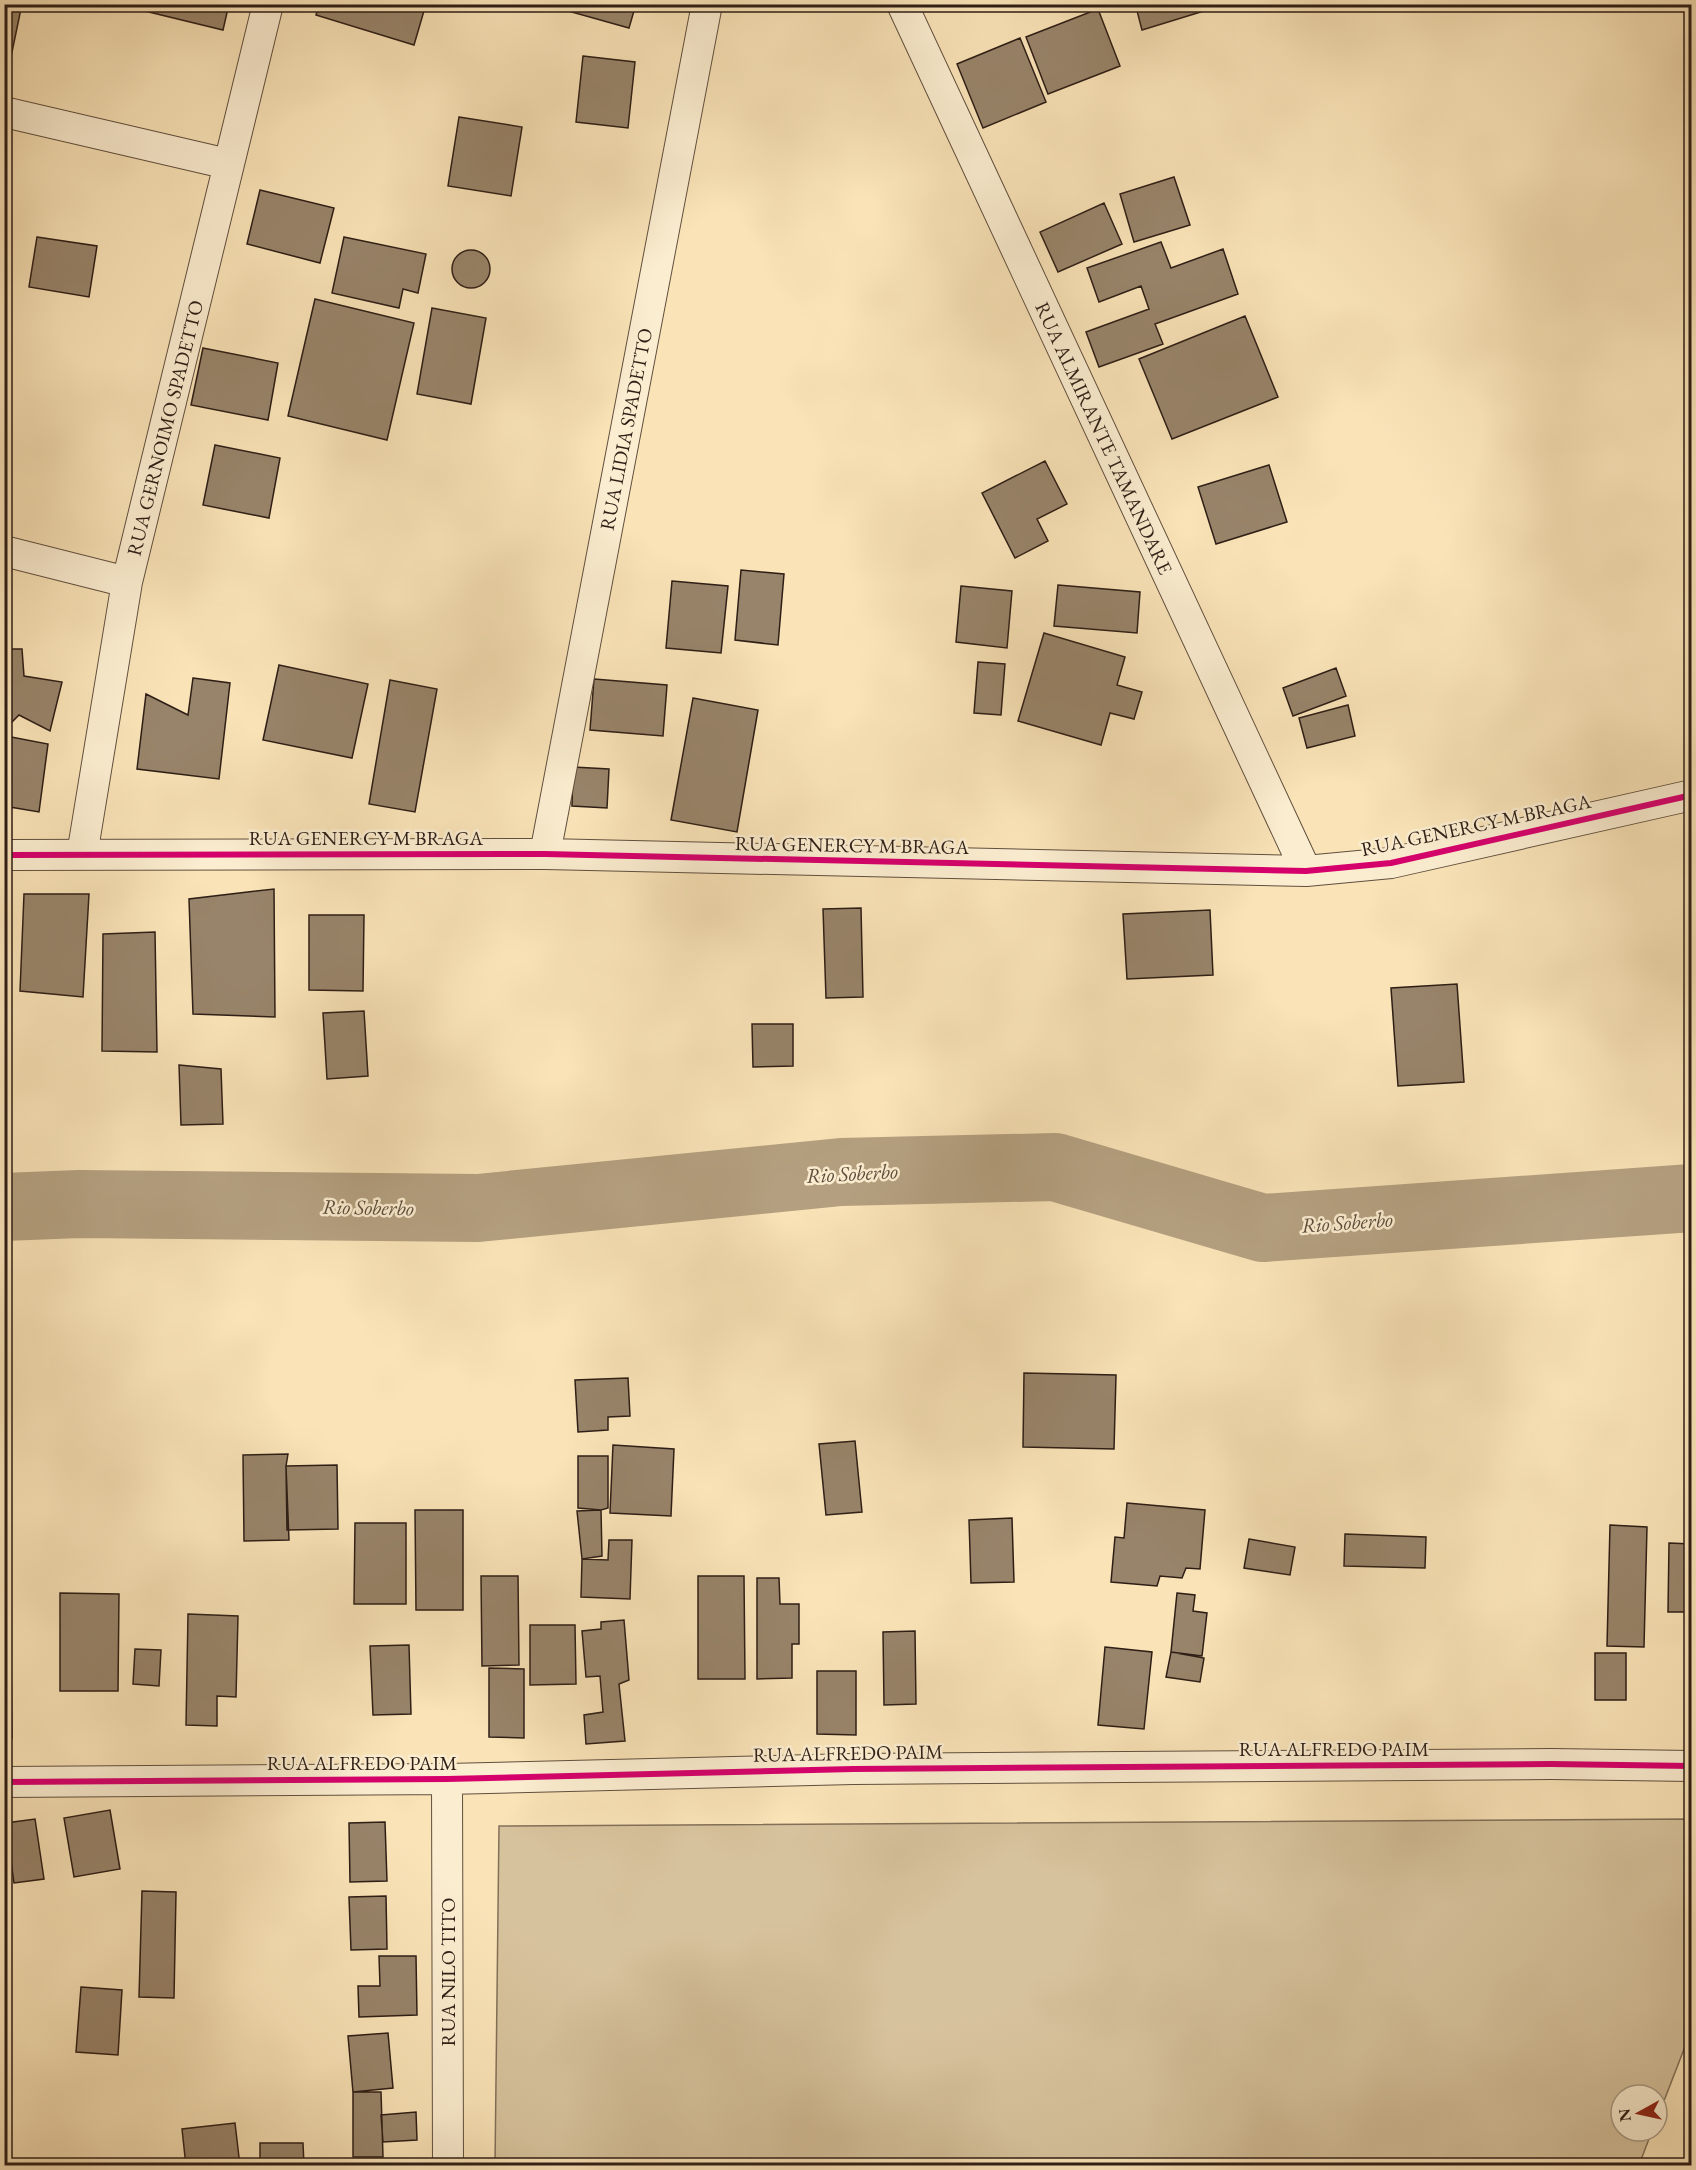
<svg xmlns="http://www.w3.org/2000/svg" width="1696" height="2170" font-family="'EB Garamond',serif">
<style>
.green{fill:#d6c29c;stroke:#827059;stroke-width:1.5}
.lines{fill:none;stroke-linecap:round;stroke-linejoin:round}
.river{stroke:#b4a080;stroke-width:68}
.building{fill:#98846a;stroke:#2e1e16;stroke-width:1.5}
.minor-casing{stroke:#614f3e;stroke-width:32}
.minor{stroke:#fbedd0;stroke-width:30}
.cycleway-casing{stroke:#fbedd0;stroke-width:10}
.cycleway{stroke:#d6006c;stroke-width:6}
.labels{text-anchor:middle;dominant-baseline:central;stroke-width:5;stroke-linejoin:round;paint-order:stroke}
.street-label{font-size:20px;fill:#2e1e16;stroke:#fbedd0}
.water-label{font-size:21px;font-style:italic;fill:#5d4c3b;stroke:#fbedd0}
</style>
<rect width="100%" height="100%" fill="#f9e3b7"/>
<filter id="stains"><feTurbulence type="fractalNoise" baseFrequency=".00333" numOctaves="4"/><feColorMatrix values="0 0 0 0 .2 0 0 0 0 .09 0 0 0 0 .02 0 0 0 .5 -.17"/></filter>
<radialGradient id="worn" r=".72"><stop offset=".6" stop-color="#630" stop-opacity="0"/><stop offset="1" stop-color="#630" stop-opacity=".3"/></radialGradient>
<path class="green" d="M 1691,1819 L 1691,2031 L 1657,2119 L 1657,2095 L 1621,2095 L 1621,2131 L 1652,2131 L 1639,2165 L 495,2165 L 499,1826 Z"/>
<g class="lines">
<path class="river" d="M 4,1207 L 79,1204 L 478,1208 L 841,1172 L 1055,1167 L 1263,1228 L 1692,1198"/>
</g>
<path class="building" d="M 4,4 L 22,4 L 6,81 L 4,80 Z
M 116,4 L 229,4 L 223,30 Z
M 319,4 L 426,4 L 414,45 L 316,15 Z
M 562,4 L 636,4 L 629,28 L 561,9 Z
M 1144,4 L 1202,4 L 1204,11 L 1142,30 L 1136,7 Z
M 1098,9 L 1120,66 L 1048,94 L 1026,37 Z
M 1020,38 L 1046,102 L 983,128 L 957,64 Z
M 583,56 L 635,62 L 628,128 L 576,122 Z
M 459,117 L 522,127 L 511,196 L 448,186 Z
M 1174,177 L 1190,225 L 1134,242 L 1120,194 Z
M 260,190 L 334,208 L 320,263 L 247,244 Z
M 1104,203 L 1122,244 L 1058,272 L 1040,232 Z
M 37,237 L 97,246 L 89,297 L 29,287 Z
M 344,237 L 426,254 L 418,293 L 403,289 L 399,308 L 332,293 Z
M 1161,242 L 1171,268 L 1223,249 L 1238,294 L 1155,324 L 1163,344 L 1099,367 L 1086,332 L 1149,309 L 1141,286 L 1099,302 L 1087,268 Z
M452 269a19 19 0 1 1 38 0a19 19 0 1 1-38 0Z
M 315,299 L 414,323 L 387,440 L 288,416 Z
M 432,308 L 486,318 L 471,404 L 417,394 Z
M 1245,316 L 1278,397 L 1172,439 L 1139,359 Z
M 203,348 L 278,363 L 268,420 L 191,405 Z
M 215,445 L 280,458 L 269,518 L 203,505 Z
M 1045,461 L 1067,504 L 1037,519 L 1048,541 L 1015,558 L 982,493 Z
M 1269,465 L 1287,522 L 1216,544 L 1198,487 Z
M 741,570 L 784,574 L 778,645 L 735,640 Z
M 672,581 L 728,586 L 721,653 L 666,648 Z
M 1058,585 L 1140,592 L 1137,633 L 1054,626 Z
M 961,586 L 1012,591 L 1007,648 L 956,642 Z
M 1044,633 L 1125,657 L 1117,685 L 1142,692 L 1134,719 L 1110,713 L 1101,745 L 1018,721 Z
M 4,649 L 22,649 L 24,676 L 62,682 L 50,731 L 19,715 L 7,727 L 4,725 Z
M 978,662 L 1005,664 L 1001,715 L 974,713 Z
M 279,665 L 368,684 L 352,758 L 263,740 Z
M 1336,668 L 1346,696 L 1293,716 L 1283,688 Z
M 193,678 L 230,683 L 219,779 L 137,769 L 146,694 L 188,715 Z
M 594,679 L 667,685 L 663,736 L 590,730 Z
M 390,680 L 437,689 L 415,812 L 369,804 Z
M 693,698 L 758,710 L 737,832 L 671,820 Z
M 1348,705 L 1355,736 L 1307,748 L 1299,718 Z
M 6,736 L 48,744 L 39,812 L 4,806 Z
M 573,767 L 609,769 L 607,808 L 572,806 Z
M 274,889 L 275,1017 L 193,1014 L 189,899 Z
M 24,894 L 89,894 L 83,997 L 20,991 Z
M 861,908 L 863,997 L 826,998 L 823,909 Z
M 1210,910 L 1213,975 L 1127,979 L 1123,914 Z
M 309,915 L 364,915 L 363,991 L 309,990 Z
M 155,932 L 157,1052 L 102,1051 L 103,934 Z
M 1457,984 L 1464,1082 L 1398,1086 L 1391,988 Z
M 364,1011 L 368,1076 L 327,1079 L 323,1013 Z
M 752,1024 L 793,1024 L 793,1066 L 753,1067 Z
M 179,1065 L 221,1069 L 223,1124 L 181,1125 Z
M 1024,1373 L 1116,1375 L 1114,1449 L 1023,1447 Z
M 628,1378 L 630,1416 L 608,1417 L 608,1430 L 578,1432 L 575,1380 Z
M 855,1441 L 862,1512 L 826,1515 L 819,1444 Z
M 613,1445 L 674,1449 L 671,1516 L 610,1513 Z
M 288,1454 L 286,1466 L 289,1540 L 244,1541 L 243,1455 Z
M 578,1456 L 608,1456 L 608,1508 L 601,1510 L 578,1508 Z
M 337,1465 L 338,1529 L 287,1530 L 286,1466 Z
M 1127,1503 L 1205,1510 L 1200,1569 L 1186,1568 L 1182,1578 L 1160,1576 L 1157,1586 L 1111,1582 L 1115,1537 L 1124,1538 Z
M 415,1510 L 463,1510 L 463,1610 L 416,1610 Z
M 601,1510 L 602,1556 L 582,1559 L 577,1511 Z
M 1012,1518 L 1014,1582 L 971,1583 L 969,1520 Z
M 355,1523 L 406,1523 L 406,1604 L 354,1604 Z
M 1610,1525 L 1647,1527 L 1644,1647 L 1607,1646 Z
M 1345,1534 L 1426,1537 L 1425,1568 L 1344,1566 Z
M 1249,1539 L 1295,1547 L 1290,1575 L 1244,1568 Z
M 609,1540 L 632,1540 L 630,1599 L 581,1597 L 582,1559 L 608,1560 Z
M 1669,1543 L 1692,1544 L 1692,1612 L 1668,1612 Z
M 481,1576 L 518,1576 L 519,1665 L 482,1666 Z
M 698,1576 L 744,1576 L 745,1679 L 698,1679 Z
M 757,1578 L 779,1578 L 780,1604 L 799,1604 L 799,1644 L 792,1644 L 792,1678 L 757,1679 Z
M 60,1593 L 119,1594 L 118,1691 L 60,1691 Z
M 1177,1593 L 1195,1595 L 1193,1611 L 1207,1613 L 1202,1656 L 1171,1652 Z
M 188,1614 L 238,1616 L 236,1697 L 217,1696 L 217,1726 L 186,1725 Z
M 624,1620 L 629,1680 L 619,1684 L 625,1741 L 586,1744 L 584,1715 L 603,1712 L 600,1676 L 586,1677 L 582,1631 L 601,1629 L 601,1622 Z
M 530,1625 L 575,1625 L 576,1684 L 530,1685 Z
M 915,1631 L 916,1704 L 884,1705 L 883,1632 Z
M 409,1645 L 411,1714 L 373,1715 L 370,1646 Z
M 1105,1647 L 1152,1652 L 1144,1729 L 1098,1725 Z
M 135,1649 L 161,1650 L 159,1686 L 133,1684 Z
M 1171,1652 L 1204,1658 L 1200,1682 L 1166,1677 Z
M 1595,1653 L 1626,1653 L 1626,1700 L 1595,1700 Z
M 4,1655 L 11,1655 L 12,1738 L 4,1738 Z
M 489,1668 L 524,1669 L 524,1738 L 489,1737 Z
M 817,1671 L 856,1671 L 856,1735 L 817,1734 Z
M 110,1810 L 120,1869 L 74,1877 L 64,1818 Z
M 35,1819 L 44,1879 L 14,1883 L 6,1823 Z
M 385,1822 L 387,1881 L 350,1882 L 349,1823 Z
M 142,1891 L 176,1892 L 174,1998 L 139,1997 Z
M 386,1896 L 387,1949 L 351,1950 L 349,1897 Z
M 4,1912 L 10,1912 L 10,1995 L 4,1996 Z
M 379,1956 L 416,1956 L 417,2015 L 359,2017 L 358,1986 L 380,1986 Z
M 81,1987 L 122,1990 L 118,2055 L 76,2052 Z
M 388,2033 L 393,2088 L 353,2092 L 348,2036 Z
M 353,2092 L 381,2092 L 383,2157 L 353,2157 Z
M 416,2112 L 417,2140 L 383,2142 L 381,2115 Z
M 235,2123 L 240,2166 L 186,2166 L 182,2129 Z
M 260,2143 L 303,2143 L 304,2166 L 260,2166 Z
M 394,2162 L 394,2166 L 360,2166 L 360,2164 Z"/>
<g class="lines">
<defs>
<path id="minor" d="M 902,4 L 1306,871
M 4,112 L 228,164
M 4,551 L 127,582
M 545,854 L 707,4
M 4,855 L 545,854 L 1306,871 L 1391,863 L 1692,795
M 82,855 L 127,582 L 268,4
M 447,1779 L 448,2166
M 4,1782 L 447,1779 L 853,1769 L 1551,1764 L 1692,1766"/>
</defs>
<use href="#minor" class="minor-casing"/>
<use href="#minor" class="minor"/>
<defs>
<path id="cycleway" d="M 4,855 L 545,854 L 1306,871 L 1391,863 L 1692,795
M 4,1782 L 447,1779 L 853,1769 L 1551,1764 L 1692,1766"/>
</defs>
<use href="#cycleway" class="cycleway-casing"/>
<use href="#cycleway" class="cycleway"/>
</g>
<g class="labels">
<g class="street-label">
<text transform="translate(165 428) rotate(-76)">RUA GERNOIMO SPADETTO</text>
<text transform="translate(626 429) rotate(-79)">RUA LIDIA SPADETTO</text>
<text transform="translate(1104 438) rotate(65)">RUA ALMIRANTE TAMANDARE</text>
<text transform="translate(1476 825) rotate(-12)">RUA GENERCY M BRAGA</text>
<text x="366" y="838">RUA GENERCY M BRAGA</text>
<text transform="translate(852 845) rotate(1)">RUA GENERCY M BRAGA</text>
<text x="1334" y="1749">RUA ALFREDO PAIM</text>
<text transform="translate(848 1753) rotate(-1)">RUA ALFREDO PAIM</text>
<text x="362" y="1763">RUA ALFREDO PAIM</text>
<text transform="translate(448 1972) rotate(-90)">RUA NILO TITO</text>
</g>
<g class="water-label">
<text transform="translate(852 1173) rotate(-3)">Rio Soberbo</text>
<text transform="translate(368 1207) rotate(1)">Rio Soberbo</text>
<text transform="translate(1347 1222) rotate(-4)">Rio Soberbo</text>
</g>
</g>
<rect width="1696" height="2170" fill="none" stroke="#f9e3b7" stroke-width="24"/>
<rect x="6" y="6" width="1684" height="2158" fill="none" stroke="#2e1e16" stroke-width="3"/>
<rect x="12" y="12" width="1672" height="2146" fill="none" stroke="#2e1e16" stroke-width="1.5"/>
<g transform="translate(1639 2113) rotate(262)"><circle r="28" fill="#fbedd0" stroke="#a99a86" stroke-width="1.5"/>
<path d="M0-4.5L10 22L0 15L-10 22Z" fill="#8f2418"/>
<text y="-9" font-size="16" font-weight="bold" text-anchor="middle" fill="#2e1e16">N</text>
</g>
<rect width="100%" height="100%" filter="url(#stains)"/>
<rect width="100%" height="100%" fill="url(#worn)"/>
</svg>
